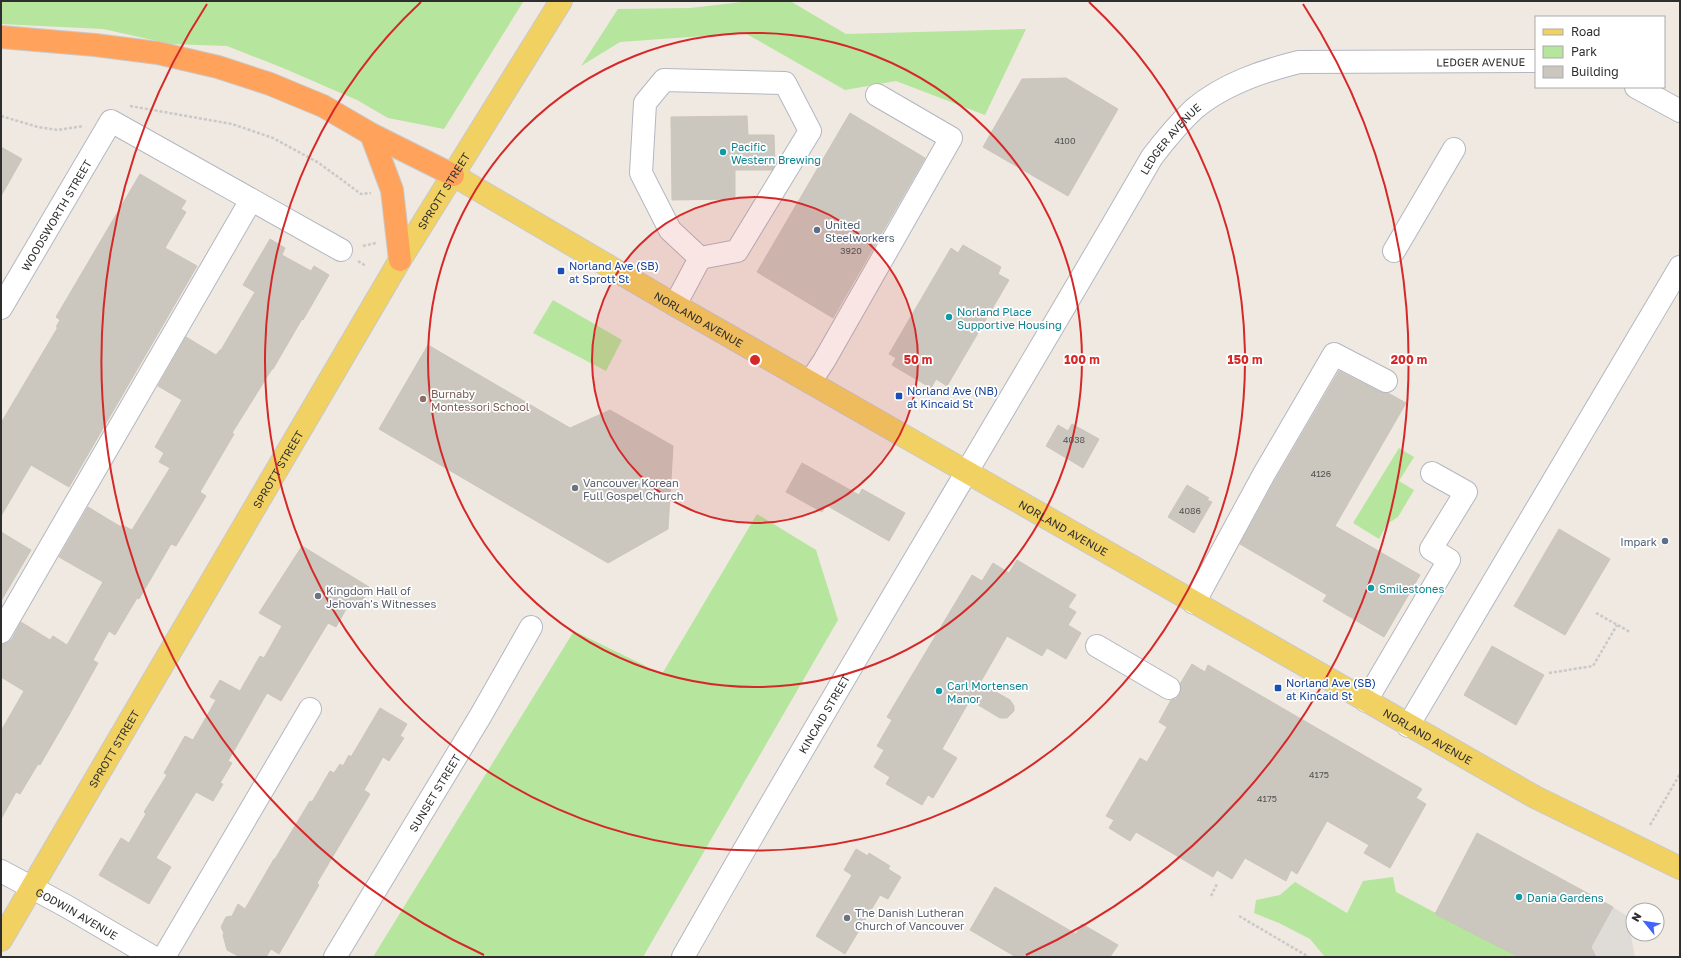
<svg xmlns="http://www.w3.org/2000/svg" width="1681" height="958" font-family="'Golos Text',sans-serif">
<style>
.green{fill:#b6e59e}
.plaza{fill:#dfdcd8}
.building{fill:#cbc7bf;stroke:#cbc5ba}
.lines{fill:none;stroke-linecap:round;stroke-linejoin:round}
.minor-casing{stroke:#b4b7c1;stroke-width:24}
.major-casing{stroke:#c9c9c9;stroke-width:24}
.highway-casing{stroke:#c9c9c9;stroke-width:24}
.path{stroke:#c9c9c9;stroke-width:2.5;stroke-dasharray:3 2;stroke-linecap:butt}
.minor{stroke:#fff;stroke-width:22}
.major{stroke:#f2d163;stroke-width:22}
.highway{stroke:#ffa35c;stroke-width:22}
.ring{fill:none;stroke:#d62828;stroke-width:2}
.culture-dot{fill:#0f9aa8;stroke:#fff;stroke-width:1.5}
.service-dot{fill:#5c6f8a;stroke:#fff;stroke-width:1.5}
.transit-dot{fill:#1a4fb4;stroke:#fff;stroke-width:1.5}
.education-dot{fill:#8d6e63;stroke:#fff;stroke-width:1.5}
.worship-dot{fill:#6b7280;stroke:#fff;stroke-width:1.5}
.labels{text-anchor:middle;dominant-baseline:central;stroke-width:3.5;stroke-linejoin:round;paint-order:stroke}
.number-label{font-size:9px;fill:#555452}
.street-label{font-size:11px;fill:#2e2e2e;stroke:#fff}
.culture-label{font-size:11px;fill:#0d838f;stroke:#fff;text-anchor:start}
.service-label{font-size:11px;fill:#4e5e75;stroke:#fff;text-anchor:start}
.transit-label{font-size:11px;fill:#164399;stroke:#fff;text-anchor:start}
.education-label{font-size:11px;fill:#785e54;stroke:#fff;text-anchor:start}
.worship-label{font-size:11px;fill:#5b616d;stroke:#fff;text-anchor:start}
.centre{fill:#d62828;stroke:#fff;stroke-width:2}
.ring-label{font-size:12px;text-anchor:middle;font-weight:bold;fill:#d62828;stroke:#fff;stroke-width:3.5;stroke-linejoin:round;paint-order:stroke}
</style>
<rect width="100%" height="100%" fill="#efe9e1"/>
<path class="green" d="M 1,1 L 499,1 L 523,2 L 444,129 L 388,118 L 357,100 L 283,68 L 227,46 L 171,44 L 103,29 L 1,24 Z
M 751,1 L 790,1 L 846,34 L 1026,29 L 985,115 L 896,81 L 845,90 L 745,33 L 620,42 L 581,66 L 618,9 L 690,8 Z
M 553,300 L 622,340 L 606,371 L 533,333 Z
M 1399,448 L 1414,457 L 1399,481 L 1414,490 L 1398,517 L 1387,524 L 1379,539 L 1353,523 Z
M 757,514 L 816,550 L 838,620 L 643,957 L 373,957 L 574,631 L 662,674 Z
M 1393,877 L 1396,892 L 1519,957 L 1325,957 L 1310,939 L 1279,923 L 1254,913 L 1256,900 L 1280,895 L 1295,882 L 1347,913 L 1363,881 Z"/>
<path class="plaza" d="M 1613,907 L 1627,916 L 1635,957 L 1596,957 L 1591,947 Z"/>
<path class="building" d="M 1066,78 L 1118,109 L 1068,196 L 983,147 L 1022,79 Z
M 850,113 L 925,158 L 833,318 L 757,272 Z
M 747,116 L 748,135 L 774,135 L 775,165 L 772,170 L 735,170 L 735,199 L 672,200 L 671,117 Z
M 1,147 L 22,159 L 1,196 Z
M 140,174 L 186,201 L 181,209 L 186,212 L 165,248 L 197,266 L 69,487 L 31,465 L 1,516 L 1,423 L 58,327 L 56,327 L 60,320 L 56,317 Z
M 270,239 L 285,248 L 282,255 L 311,271 L 314,266 L 329,275 L 303,320 L 302,319 L 273,369 L 272,369 L 232,433 L 234,434 L 200,492 L 206,496 L 176,546 L 171,544 L 139,599 L 137,598 L 115,635 L 109,631 L 93,660 L 98,663 L 69,715 L 40,765 L 38,764 L 20,794 L 16,792 L 1,819 L 1,731 L 24,691 L 1,677 L 1,644 L 7,643 L 12,639 L 21,622 L 50,640 L 53,636 L 67,645 L 103,582 L 59,557 L 88,507 L 121,527 L 122,525 L 132,530 L 170,468 L 159,462 L 164,453 L 155,447 L 182,400 L 158,386 L 186,337 L 216,355 L 220,350 L 221,350 L 255,292 L 243,285 Z
M 963,245 L 1001,267 L 998,274 L 1009,280 L 947,386 L 936,379 L 931,388 L 892,365 L 896,358 L 889,354 L 951,248 L 958,253 Z
M 428,345 L 570,428 L 610,410 L 673,446 L 668,529 L 608,563 L 379,429 Z
M 1339,371 L 1380,392 L 1388,393 L 1406,403 L 1335,526 L 1420,575 L 1384,637 L 1323,601 L 1327,595 L 1240,544 L 1275,480 Z
M 1072,424 L 1099,439 L 1083,468 L 1046,446 L 1058,425 L 1068,431 Z
M 802,463 L 859,495 L 862,489 L 905,513 L 889,541 L 826,505 L 822,512 L 786,492 Z
M 1187,485 L 1209,498 L 1207,500 L 1212,502 L 1194,533 L 1168,517 Z
M 1559,529 L 1610,559 L 1565,635 L 1514,606 Z
M 1,532 L 31,550 L 1,601 Z
M 302,546 L 369,587 L 360,610 L 349,604 L 336,627 L 328,623 L 281,701 L 267,693 L 228,761 L 232,763 L 220,783 L 223,784 L 213,801 L 196,792 L 156,858 L 171,867 L 149,904 L 99,875 L 121,838 L 129,843 L 146,814 L 144,812 L 167,775 L 164,773 L 185,736 L 193,740 L 216,700 L 210,697 L 220,680 L 240,691 L 260,656 L 264,658 L 282,626 L 259,613 Z
M 1017,560 L 1076,595 L 1068,607 L 1076,612 L 1068,625 L 1081,633 L 1066,659 L 1047,648 L 1042,656 L 1007,636 L 980,683 L 1010,700 L 1014,706 L 1014,711 L 1007,718 L 1000,718 L 970,700 L 942,749 L 957,758 L 933,798 L 928,795 L 922,805 L 886,784 L 890,777 L 874,767 L 884,750 L 877,746 L 892,720 L 887,717 L 972,575 L 982,581 L 993,563 L 1009,573 Z
M 1492,646 L 1544,675 L 1516,725 L 1464,695 Z
M 1192,664 L 1205,672 L 1208,665 L 1422,789 L 1416,798 L 1426,804 L 1390,868 L 1364,853 L 1369,845 L 1327,821 L 1297,874 L 1291,870 L 1286,881 L 1245,858 L 1232,879 L 1217,870 L 1213,877 L 1136,832 L 1130,841 L 1109,828 L 1114,820 L 1106,816 L 1140,758 L 1147,762 L 1167,727 L 1159,722 L 1171,700 L 1176,699 L 1180,694 L 1181,688 L 1180,684 Z
M 380,708 L 407,724 L 400,736 L 404,738 L 389,761 L 383,757 L 364,790 L 370,794 L 317,883 L 319,885 L 279,954 L 271,949 L 266,957 L 240,957 L 227,950 L 223,935 L 224,933 L 221,927 L 226,917 L 232,916 L 238,904 L 245,909 L 274,859 L 275,859 L 310,801 L 312,802 L 330,771 L 334,773 L 340,764 L 343,766 L 349,755 L 351,757 Z
M 1477,833 L 1613,907 L 1591,947 L 1596,957 L 1519,957 L 1435,914 Z
M 856,849 L 868,856 L 869,853 L 890,866 L 888,869 L 901,877 L 888,899 L 880,895 L 845,954 L 816,936 L 852,875 L 844,870 Z
M 995,887 L 1076,934 L 1082,924 L 1118,945 L 1110,957 L 1016,957 L 970,930 Z"/>
<g class="lines">
<defs>
<g id="minor">
<path d="M 664,80 L 785,83 L 810,131 L 737,251 L 700,258 L 670,230 L 641,173 L 645,103 Z"/>
<path d="M 1636,87 L 1680,111"/>
<path d="M 1394,251 L 1454,149"/>
<path d="M 675,305 L 700,258"/>
<path id="s1" d="M 1,308 L 111,121 L 341,250"/>
<path d="M 810,382 L 824,361 L 951,138 L 877,95"/>
<path d="M 1194,603 L 1264,474 L 1334,354 L 1386,381"/>
<path d="M 1,632 L 251,200"/>
<path d="M 1097,646 L 1169,688"/>
<path d="M 1366,701 L 1449,560 L 1431,549 L 1466,492 L 1432,473"/>
<path d="M 1408,726 L 1680,267"/>
<path id="s2" d="M 1,871 L 66,906 L 153,957"/>
<path d="M 164,957 L 310,709"/>
<path id="s3" d="M 335,957 L 481,715 L 531,627"/>
<path id="s4" d="M 683,957 C 835,688 997,425 1152,157 C 1165,140 1178,124 1194,109 C 1224,84 1262,71 1299,62 L 1536,61"/>
</g>
<g id="major">
<path id="s5" d="M 453,175 L 675,305 L 1535,797 L 1680,868"/>
<path id="s6" d="M 1,940 L 400,260 L 561,1"/>
</g>
<path id="highway" d="M 1,37 L 95,45 L 158,53 L 218,67 L 270,84 L 323,106 L 371,134 L 453,175
M 371,134 L 392,190 L 400,260"/>
</defs>
<use href="#minor" class="minor-casing"/>
<use href="#major" class="major-casing"/>
<use href="#highway" class="highway-casing"/>
<path class="path" d="M 130,106 L 232,124 L 273,138 L 319,163 L 361,194 L 371,193
M 1,116 L 38,127 L 58,130 L 83,126
M 363,246 L 376,243
M 358,261 L 366,266
M 1596,613 L 1630,632
M 1549,673 L 1593,666 L 1617,625
M 1650,825 L 1680,774
M 1211,896 L 1217,884
M 1239,916 L 1309,957"/>
<use href="#minor" class="minor"/>
<use href="#major" class="major"/>
<use href="#highway" class="highway"/>
</g>
<circle cx="755" cy="360" r="163" fill="#d62828" fill-opacity=".12"/>
<g class="ring">
<circle cx="755" cy="360" r="163"/>
<circle cx="755" cy="360" r="327"/>
<path d="M1089 2A490 490 0 1 1 421 2"/>
<path d="M484 955A654 654 0 0 1 207 4M1303 4A654 654 0 0 1 1026 955"/>
</g>
<g class="culture-dot">
<circle cx="723" cy="152" r="4"/>
<circle cx="949" cy="317" r="4"/>
<circle cx="1371" cy="588" r="4"/>
<circle cx="939" cy="691" r="4"/>
<circle cx="1519" cy="897" r="4"/>
</g>
<g class="service-dot">
<circle cx="817" cy="230" r="4"/>
<circle cx="1665" cy="541" r="4"/>
</g>
<g class="transit-dot">
<rect x="557" y="267" width="8" height="8" rx="2"/>
<rect x="895" y="392" width="8" height="8" rx="2"/>
<rect x="1274" y="684" width="8" height="8" rx="2"/>
</g>
<circle class="education-dot" cx="423" cy="399" r="4"/>
<g class="worship-dot">
<circle cx="575" cy="488" r="4"/>
<circle cx="318" cy="596" r="4"/>
<circle cx="847" cy="918" r="4"/>
</g>
<g class="labels">
<g class="number-label">
<text x="1065" y="140">4100</text>
<text x="851" y="250">3920</text>
<text x="1074" y="439">4038</text>
<text x="1321" y="473">4126</text>
<text x="1190" y="510">4086</text>
<text x="1319" y="774">4175</text>
<text x="1267" y="798">4175</text>
</g>
<g class="street-label">
<text stroke="none"><textPath href="#s4" startOffset="1289">LEDGER AVENUE</textPath></text>
<text stroke="none"><textPath href="#s4" startOffset="953">LEDGER AVENUE</textPath></text>
<text stroke="none"><textPath href="#s6" startOffset="870">SPROTT STREET</textPath></text>
<text stroke="none"><textPath href="#s1" startOffset="108">WOODSWORTH STREET</textPath></text>
<text stroke="none"><textPath href="#s5" startOffset="285">NORLAND AVENUE</textPath></text>
<text stroke="none"><textPath href="#s6" startOffset="546">SPROTT STREET</textPath></text>
<text stroke="none"><textPath href="#s5" startOffset="705">NORLAND AVENUE</textPath></text>
<text stroke="none"><textPath href="#s4" startOffset="281">KINCAID STREET</textPath></text>
<text stroke="none"><textPath href="#s5" startOffset="1125">NORLAND AVENUE</textPath></text>
<text stroke="none"><textPath href="#s6" startOffset="222">SPROTT STREET</textPath></text>
<text stroke="none"><textPath href="#s3" startOffset="192">SUNSET STREET</textPath></text>
<text stroke="none"><textPath href="#s2" startOffset="87">GODWIN AVENUE</textPath></text>
</g>
<g class="culture-label">
<text x="731" y="146">Pacific<tspan x="731" dy="13">Western Brewing</tspan></text>
<text x="957" y="311">Norland Place<tspan x="957" dy="13">Supportive Housing</tspan></text>
<text x="1379" y="588">Smilestones</text>
<text x="947" y="685">Carl Mortensen<tspan x="947" dy="13">Manor</tspan></text>
<text x="1527" y="897">Dania Gardens</text>
</g>
<g class="service-label">
<text x="825" y="224">United<tspan x="825" dy="13">Steelworkers</tspan></text>
<text x="1657" y="541" text-anchor="end">Impark</text>
</g>
<g class="transit-label">
<text x="569" y="265">Norland Ave (SB)<tspan x="569" dy="13">at Sprott St</tspan></text>
<text x="907" y="390">Norland Ave (NB)<tspan x="907" dy="13">at Kincaid St</tspan></text>
<text x="1286" y="682">Norland Ave (SB)<tspan x="1286" dy="13">at Kincaid St</tspan></text>
</g>
<g class="education-label">
<text x="431" y="393">Burnaby<tspan x="431" dy="13">Montessori School</tspan></text>
</g>
<g class="worship-label">
<text x="583" y="482">Vancouver Korean<tspan x="583" dy="13">Full Gospel Church</tspan></text>
<text x="326" y="590">Kingdom Hall of<tspan x="326" dy="13">Jehovah's Witnesses</tspan></text>
<text x="855" y="912">The Danish Lutheran<tspan x="855" dy="13">Church of Vancouver</tspan></text>
</g>
</g>
<circle cx="755" cy="360" r="6" class="centre"/>
<g class="ring-label">
<text x="918" y="364">50 m</text>
<text x="1082" y="364">100 m</text>
<text x="1245" y="364">150 m</text>
<text x="1409" y="364">200 m</text>
</g>
<rect width="1681" height="958" fill="none" stroke="#2e2e2e" stroke-width="4"/>
<rect x="1535" y="16" width="130" height="72" fill="#ffffff" stroke="#ababab"/>
<rect x="1543" y="29" width="20" height="6" fill="#f2d163" stroke="#ababab"/>
<text x="1571" y="36" font-size="12" fill="#2e2e2e">Road</text>
<rect x="1543" y="46" width="20" height="12" fill="#b6e59e" stroke="#ababab"/>
<text x="1571" y="56" font-size="12" fill="#2e2e2e">Park</text>
<rect x="1543" y="66" width="20" height="12" fill="#cbc7bf" stroke="#ababab"/>
<text x="1571" y="76" font-size="12" fill="#2e2e2e">Building</text>
<g transform="translate(1645 922) rotate(300)"><circle r="19" fill="#ffffff" stroke="#ababab"/>
<path d="M0-3L7 15L0 10L-7 15Z" fill="#4264fb"/>
<text y="-6" font-size="11" font-weight="bold" text-anchor="middle" fill="#2e2e2e">N</text>
</g>
</svg>
